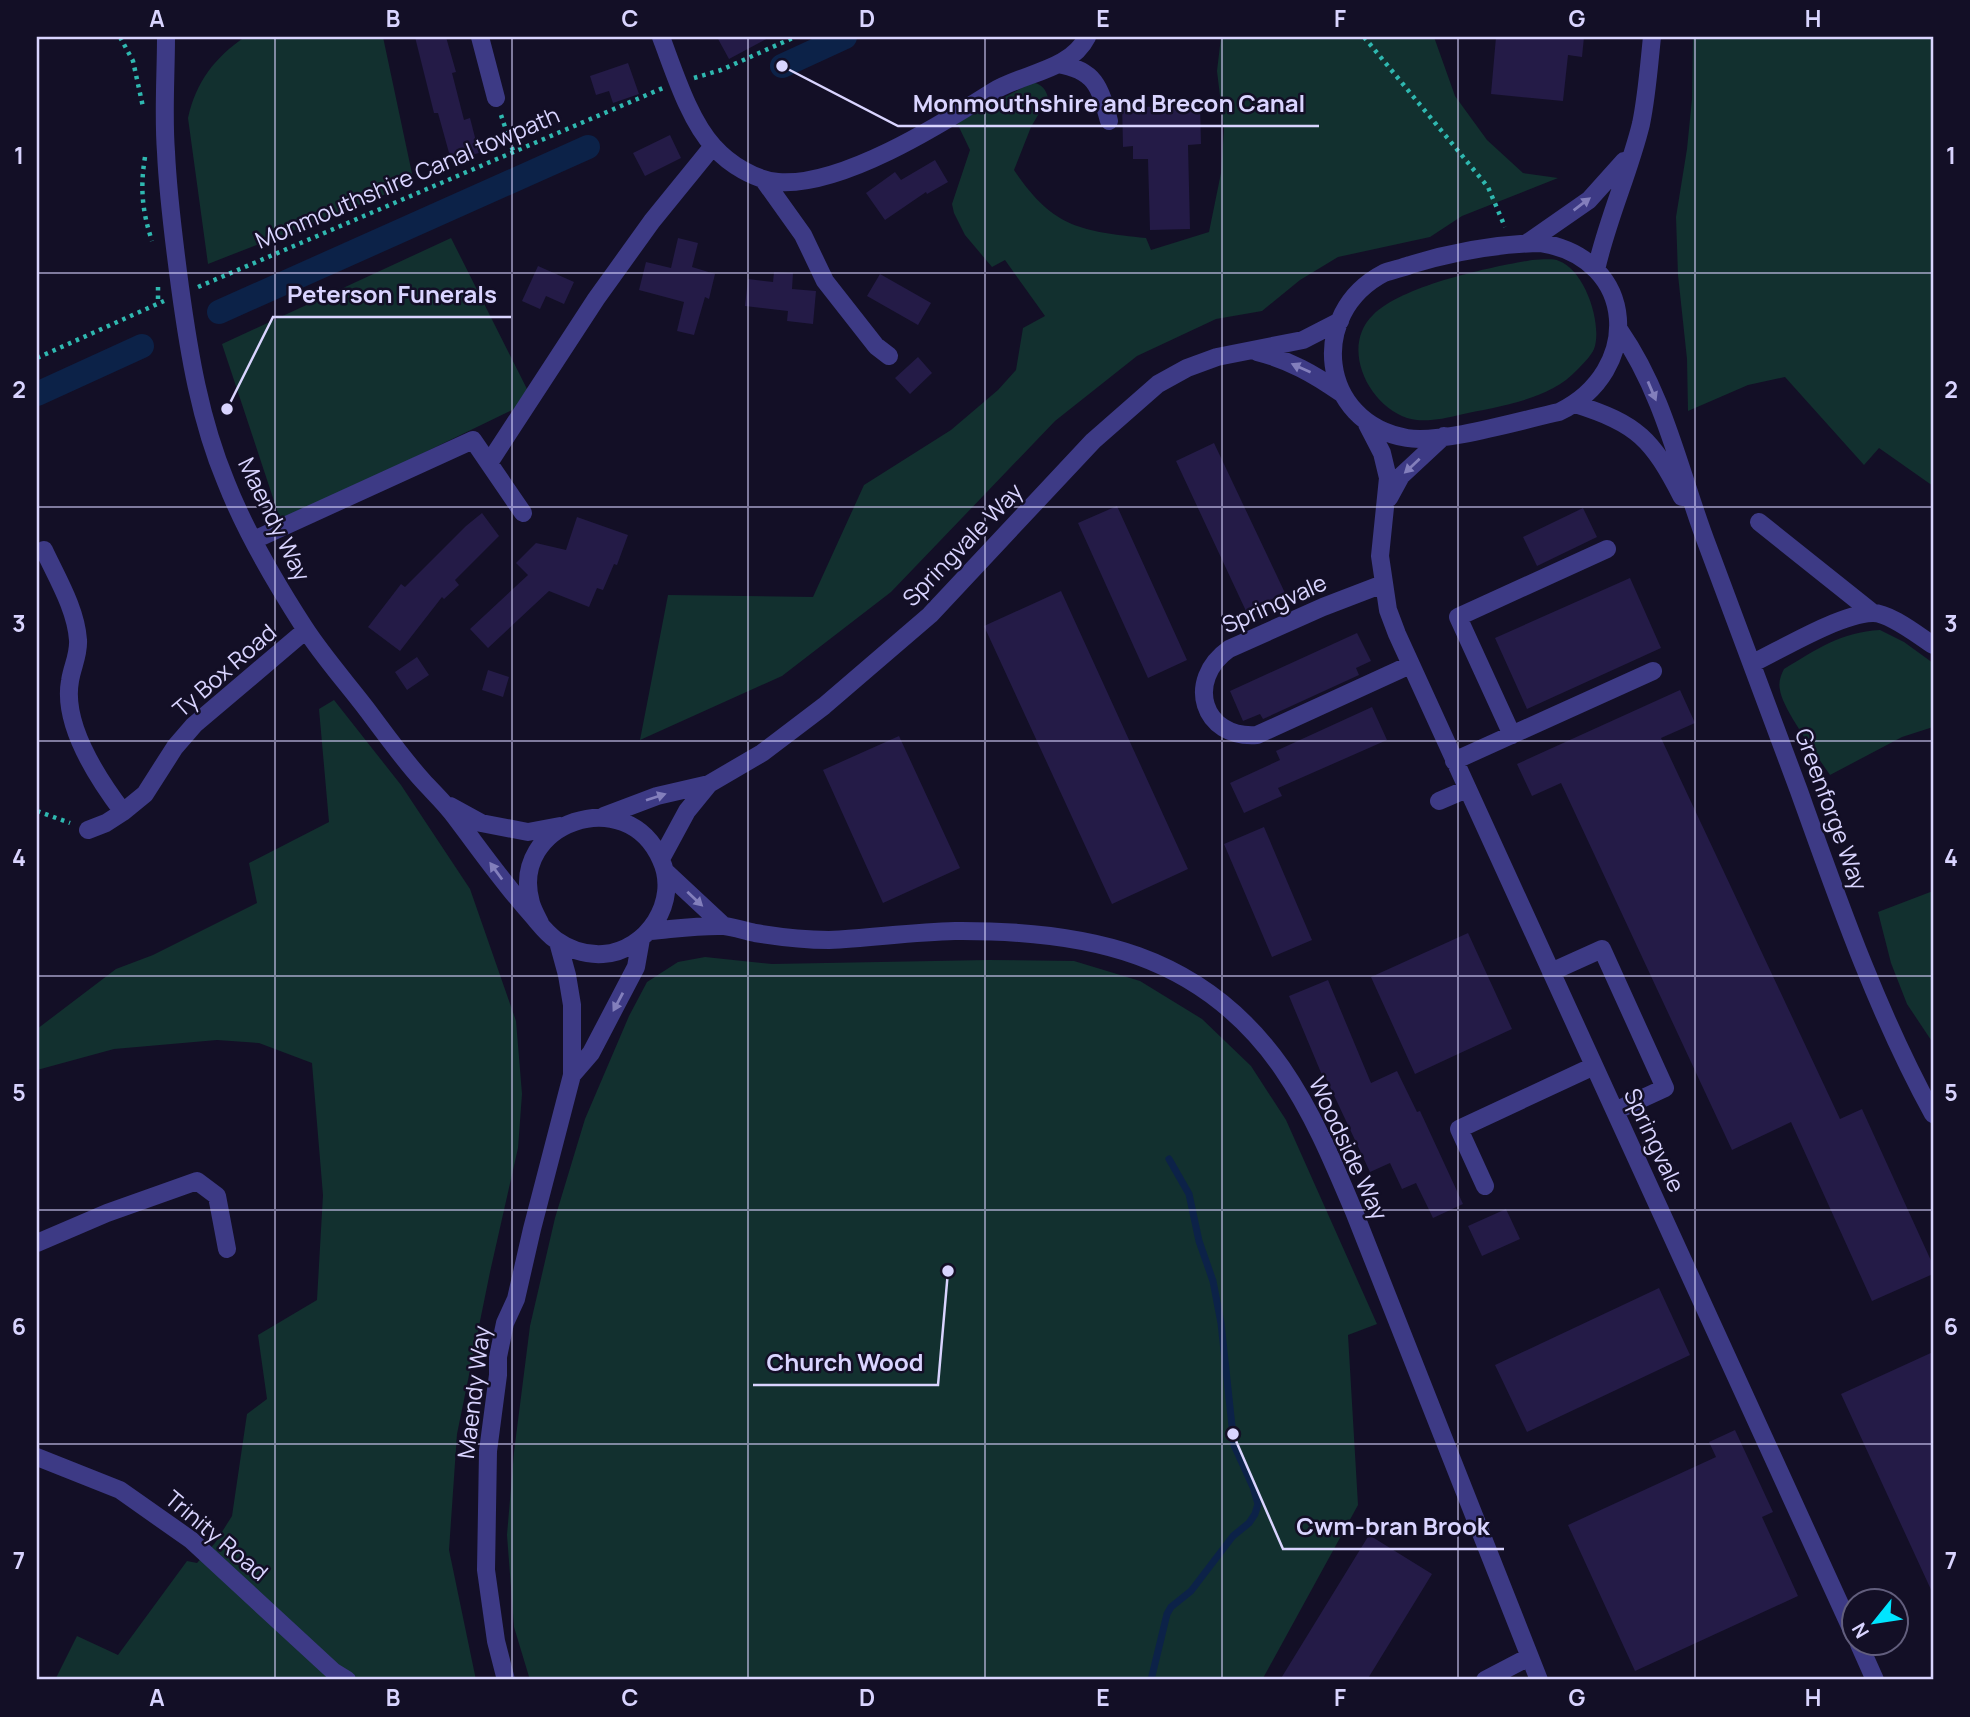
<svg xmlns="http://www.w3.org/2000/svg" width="1970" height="1717" font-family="Manrope,sans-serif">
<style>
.green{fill:#12302f}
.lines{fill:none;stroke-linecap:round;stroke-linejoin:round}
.stream{stroke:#0c2248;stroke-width:7}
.canal{stroke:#0c2248;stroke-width:24}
.building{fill:#241b47}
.path{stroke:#2fb8b0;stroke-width:4.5;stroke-dasharray:3.5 5;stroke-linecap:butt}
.minor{stroke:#3d3a85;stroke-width:18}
.oneway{fill:#837fbc}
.grid{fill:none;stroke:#d9d4ff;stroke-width:2;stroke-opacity:0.55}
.labels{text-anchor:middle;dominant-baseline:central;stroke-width:5;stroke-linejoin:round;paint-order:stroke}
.street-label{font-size:23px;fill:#d9d4ff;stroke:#130f26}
.leader{fill:none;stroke:#d9d4ff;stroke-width:2.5}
.callout-dot{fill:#d9d4ff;stroke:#130f26;stroke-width:2.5}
.callout-label{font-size:24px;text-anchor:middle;font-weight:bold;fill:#d9d4ff;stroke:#130f26;stroke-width:5;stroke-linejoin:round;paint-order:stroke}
.neatline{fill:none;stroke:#d9d4ff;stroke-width:2.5}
.grid-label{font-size:23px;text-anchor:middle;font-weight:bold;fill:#d9d4ff}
</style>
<rect width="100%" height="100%" fill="#130f26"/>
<path class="green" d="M 245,37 L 383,37 L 414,183 L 208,264 L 188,118 C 196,82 215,57 245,37 Z
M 1221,37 L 1434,37 L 1455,96 L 1487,140 L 1523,173 L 1558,178 L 1462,216 L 1430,237 L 1338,257 L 1300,280 L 1262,311 L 1216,319 L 1137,356 L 1055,421 L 891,592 L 782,676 L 640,740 L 668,595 L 813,597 L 864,485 L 951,430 L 998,390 L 1016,370 L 1023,328 L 1045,316 L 1005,260 L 992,267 L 965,235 L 954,213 L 952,204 L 970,150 L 957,123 L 1033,82 C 1042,85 1046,89 1048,98 L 1031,127 L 1014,170 C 1053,228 1081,231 1146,238 L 1151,250 L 1209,232 L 1221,173 L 1224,129 L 1217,71 Z
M 1693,37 L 1933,37 L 1933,486 L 1879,448 L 1864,465 L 1785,377 L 1748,385 L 1688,411 L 1687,359 L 1678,275 L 1676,217 L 1687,149 L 1692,99 Z
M 451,238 L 528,391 L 514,409 L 281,522 L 222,344 Z
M 1532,260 C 1540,260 1552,258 1559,261 C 1585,270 1603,325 1594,349 C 1591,356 1582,365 1577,370 C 1548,401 1498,406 1459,415 C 1443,419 1423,423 1407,418 C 1368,405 1340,347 1373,315 C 1403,285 1491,267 1532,260 Z
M 1880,630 L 1904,642 L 1933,663 L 1933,727 L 1902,737 L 1830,775 C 1818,757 1782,708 1780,690 C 1778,682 1781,675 1784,669 C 1817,649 1841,632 1880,630 Z
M 334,700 L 401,785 L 470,889 L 516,1021 L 522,1094 L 518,1148 L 490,1272 L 457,1434 L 449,1550 L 476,1680 L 55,1680 L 77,1636 L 118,1655 L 187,1561 L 197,1563 L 215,1543 L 232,1516 L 247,1414 L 267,1399 L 258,1335 L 317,1300 L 323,1195 L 312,1063 L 259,1043 L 217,1040 L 114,1049 L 37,1070 L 37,1029 L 116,969 L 153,955 L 257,903 L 249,863 L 329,822 L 319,709 Z
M 1933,891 L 1933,1043 L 1907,1004 L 1891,963 L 1878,912 Z
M 705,957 L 772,964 L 988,960 L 1074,961 L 1140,981 L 1202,1019 L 1251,1066 L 1286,1120 L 1377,1324 L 1348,1335 L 1358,1505 L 1262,1680 L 530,1680 L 514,1627 L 507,1535 L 514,1452 L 530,1326 L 555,1218 L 585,1119 L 629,1016 L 647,982 L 678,962 Z"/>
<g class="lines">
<path class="stream" d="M 1151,1680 L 1167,1614 L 1171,1607 L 1191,1591 L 1233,1536 L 1249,1523 L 1255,1514 L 1258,1504 L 1253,1487 L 1234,1445 L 1221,1323 L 1213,1281 L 1199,1241 L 1189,1194 L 1169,1159"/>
<path class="canal" d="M 782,66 L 845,37
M 219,312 L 588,147
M 37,394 L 142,346"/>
</g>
<path class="building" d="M 415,37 L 446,37 L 456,72 L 452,73 L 464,120 L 470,118 L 479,153 L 451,160 L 438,113 L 434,113 Z
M 717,37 L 770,37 L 729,59 Z
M 1496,37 L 1584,37 L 1582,57 L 1568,55 L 1563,101 L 1491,94 Z
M 628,63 L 639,94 L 613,103 L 609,91 L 596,95 L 590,76 Z
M 1122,102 L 1143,102 L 1143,107 L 1200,105 L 1201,144 L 1188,145 L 1190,229 L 1150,230 L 1148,159 L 1133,159 L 1133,146 L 1123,147 Z
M 670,135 L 681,158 L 645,176 L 633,153 Z
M 935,160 L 948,182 L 927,194 L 926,192 L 885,220 L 866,193 L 895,172 L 901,180 Z
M 678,238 L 698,243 L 692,267 L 715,274 L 709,299 L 705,297 L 694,335 L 677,331 L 684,302 L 639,290 L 646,262 L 671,268 Z
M 538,266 L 574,282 L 564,304 L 546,296 L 540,309 L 522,301 Z
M 774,272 L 793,273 L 792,289 L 816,291 L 813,324 L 787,321 L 788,311 L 745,306 L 748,279 L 773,282 Z
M 880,274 L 931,303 L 918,325 L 867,296 Z
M 918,357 L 932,373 L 910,394 L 895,378 Z
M 1214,443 L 1285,593 L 1246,611 L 1176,461 Z
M 1117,506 L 1187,660 L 1148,678 L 1078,523 Z
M 1583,508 L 1597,537 L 1537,566 L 1523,537 Z
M 482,513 L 499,536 L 455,580 L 459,585 L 444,599 L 442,597 L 400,651 L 368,627 L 401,584 L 405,587 L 466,526 Z
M 577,517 L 628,535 L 617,565 L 614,564 L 603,590 L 597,588 L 589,607 L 549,591 L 488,648 L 470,629 L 528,575 L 516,563 L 536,543 L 566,550 Z
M 1630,578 L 1661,648 L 1527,709 L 1495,638 Z
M 1061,591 L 1188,869 L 1112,904 L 984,626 Z
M 1357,633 L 1371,661 L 1356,668 L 1359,675 L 1263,719 L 1260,714 L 1243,721 L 1230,691 Z
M 417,657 L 429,675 L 407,690 L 395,672 Z
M 488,670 L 509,677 L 503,697 L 482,690 Z
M 1680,690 L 1695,723 L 1661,738 L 1840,1119 L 1862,1109 L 1933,1265 L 1933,1274 L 1872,1301 L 1791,1122 L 1732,1150 L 1561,783 L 1532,796 L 1517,764 Z
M 1372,707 L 1387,740 L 1278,788 L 1282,796 L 1244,813 L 1230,783 L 1280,760 L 1276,751 L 1278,750 Z
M 899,736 L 960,868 L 883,903 L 823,770 Z
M 1264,827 L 1312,940 L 1272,957 L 1224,844 Z
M 1468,933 L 1512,1029 L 1415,1074 L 1371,977 Z
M 1328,980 L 1371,1083 L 1397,1071 L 1417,1112 L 1420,1111 L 1463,1204 L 1433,1218 L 1416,1183 L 1402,1189 L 1390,1163 L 1370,1172 L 1324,1074 L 1322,1075 L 1289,996 Z
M 1506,1209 L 1520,1239 L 1482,1256 L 1468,1226 Z
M 1659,1288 L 1690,1355 L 1527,1432 L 1495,1365 Z
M 1933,1352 L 1933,1594 L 1841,1394 Z
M 1735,1430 L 1773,1512 L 1762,1517 L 1798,1596 L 1635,1671 L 1568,1525 L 1716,1457 L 1709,1442 Z
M 1369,1535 L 1432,1574 L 1367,1680 L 1280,1680 Z"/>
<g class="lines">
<path class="path" d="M 120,37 L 133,61 L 143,107
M 1364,37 L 1488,187 L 1505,227
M 694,78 L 721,70 L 795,37
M 501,115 L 513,151
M 145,157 C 140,187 142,211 152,241
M 158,287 L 158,304
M 198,287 L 663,88
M 37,358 L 164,301
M 37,811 L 70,823"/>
<path class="minor" d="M 166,37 C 166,75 163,114 166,152 C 168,197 174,242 180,287 C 189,353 200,420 226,482 C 246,533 275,582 304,627 C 322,655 345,681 365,707 C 384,732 402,758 423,781 C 434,793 446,804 456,818 C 481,851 504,884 531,914 C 539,923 546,933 556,940 C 570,950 586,955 603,954 C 647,951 680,901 661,860 C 627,781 508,823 531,903 C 533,910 537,917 540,923
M 480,37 L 496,98
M 661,37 C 674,71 689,120 714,147 C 729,164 755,180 778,182 C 841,187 940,125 992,92 C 1022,73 1070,71 1087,37
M 1058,64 C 1096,70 1100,88 1109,121
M 763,179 L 803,235 L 825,281 L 876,346 L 889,356
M 1527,243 L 1589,200 L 1624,161
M 1541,243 C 1638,259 1643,371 1559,412 C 1522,420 1441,444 1407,438 C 1319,423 1307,313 1384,273 C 1392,270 1402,268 1410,265 C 1452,252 1496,244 1541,243 Z
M 1596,270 C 1607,220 1629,173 1641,124 C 1647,95 1649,65 1652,37
M 1620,331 C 1665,396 1680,474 1708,547 C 1738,628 1769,709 1799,791 C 1838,900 1877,1012 1933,1114
M 1257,352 C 1289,360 1314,374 1341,393
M 1575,404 C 1638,424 1652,439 1682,497
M 1367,424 L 1382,453 L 1388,478 L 1380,556 L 1388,610 L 1397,634 L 1854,1635
M 489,463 L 596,299 L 652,221 L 713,146
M 1389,498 L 1401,476 L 1444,436
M 1759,522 L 1873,613
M 254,540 L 473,440 L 523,513
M 44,550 C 57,578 76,609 78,640 C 79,655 72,667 70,681 C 62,725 98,779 123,812
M 1383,584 L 1323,607 L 1229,649 C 1185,680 1202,739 1257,735 L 1410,665
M 1753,663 C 1782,649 1840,614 1872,613 C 1889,612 1919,636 1933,645
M 1512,735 L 1458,617 L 1607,549
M 1454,761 L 1653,671
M 1439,801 L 1467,789
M 450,806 L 481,823 L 528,832 L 560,826
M 604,816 L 657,796 L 709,784 L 762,753 L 824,706 L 930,615 L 1093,441 L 1158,384 L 1187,368 L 1217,357 L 1303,340 L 1340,321
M 88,830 L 106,823 L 123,812 L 145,794 L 175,747 L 194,725 L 306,630
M 661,859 L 687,811 L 709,784
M 665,871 L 724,926
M 650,931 C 674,929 700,925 724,926 C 734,927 745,931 755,933 C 779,937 804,940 829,940 C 871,938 913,932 955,931 C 1087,930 1202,953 1282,1068 C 1313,1113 1334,1164 1355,1214 L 1539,1680
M 1551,972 L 1602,949 L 1665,1088 L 1615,1111
M 572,1075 L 591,1053 L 636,967 L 641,939
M 1485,1186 L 1459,1129 L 1594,1066
M 37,1243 L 107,1213 L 197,1181 L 217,1196 L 227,1249
M 37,1457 L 120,1490 L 191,1540 L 334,1672 L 347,1680
M 1859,1644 L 1875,1680
M 506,1680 L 496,1641 L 486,1570 L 488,1451 L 498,1375 L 498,1357 L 505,1323 L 516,1299 L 532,1229 L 572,1075 L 572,1005 L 567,975 L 558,942
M 1485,1680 L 1529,1657"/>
</g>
<defs><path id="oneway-solid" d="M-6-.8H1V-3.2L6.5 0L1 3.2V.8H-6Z" transform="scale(1.75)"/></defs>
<g class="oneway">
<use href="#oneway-solid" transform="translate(1582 204) rotate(-37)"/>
<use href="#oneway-solid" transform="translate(1301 368) rotate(-156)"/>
<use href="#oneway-solid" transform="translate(1652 391) rotate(67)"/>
<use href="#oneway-solid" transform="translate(1412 466) rotate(137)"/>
<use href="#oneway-solid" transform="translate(656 797) rotate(-18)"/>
<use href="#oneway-solid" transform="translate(496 871) rotate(-126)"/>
<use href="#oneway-solid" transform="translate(695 899) rotate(43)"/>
<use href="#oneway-solid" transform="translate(618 1002) rotate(118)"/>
</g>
<path class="grid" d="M 275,37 L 275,1680M 512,37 L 512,1680M 748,37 L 748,1680M 985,37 L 985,1680M 1222,37 L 1222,1680M 1458,37 L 1458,1680M 1695,37 L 1695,1680M 37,273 L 1933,273M 37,507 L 1933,507M 37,741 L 1933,741M 37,976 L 1933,976M 37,1210 L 1933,1210M 37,1444 L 1933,1444"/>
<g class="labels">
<g class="street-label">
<text transform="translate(407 177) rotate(-23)">Monmouthshire Canal towpath</text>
<text transform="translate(275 519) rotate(64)">Maendy Way</text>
<text transform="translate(962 544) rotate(-46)">Springvale Way</text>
<text transform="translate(1274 603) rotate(-24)">Springvale</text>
<text transform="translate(224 670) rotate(-41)">Ty Box Road</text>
<text transform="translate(1832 809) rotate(70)">Greenforge Way</text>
<text transform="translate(1655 1140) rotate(65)">Springvale</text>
<text transform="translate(1349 1148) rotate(65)">Woodside Way</text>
<text transform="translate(473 1392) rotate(-83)">Maendy Way</text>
<text transform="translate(217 1535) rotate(40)">Trinity Road</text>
</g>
</g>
<path class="leader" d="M782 66L898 126H1319M227 409L273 317H511M948 1271L938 1385H753M1233 1434L1283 1549H1504"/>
<g class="callout-dot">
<circle cx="782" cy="66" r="7"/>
<circle cx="227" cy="409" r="7"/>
<circle cx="948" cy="1271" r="7"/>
<circle cx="1233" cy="1434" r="7"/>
</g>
<g class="callout-label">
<text x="1109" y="112">Monmouthshire and Brecon Canal</text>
<text x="392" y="303">Peterson Funerals</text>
<text x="845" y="1371">Church Wood</text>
<text x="1393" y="1535">Cwm-bran Brook</text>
</g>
<rect width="1970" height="1717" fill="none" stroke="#130f26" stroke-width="77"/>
<g transform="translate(1875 1622) rotate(240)"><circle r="33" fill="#130f26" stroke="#625e7d" stroke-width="2"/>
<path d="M0-5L12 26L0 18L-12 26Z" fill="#00e5ff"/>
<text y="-10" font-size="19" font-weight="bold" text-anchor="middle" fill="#d9d4ff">N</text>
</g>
<rect x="38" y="38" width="1894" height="1640" class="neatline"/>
<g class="grid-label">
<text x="157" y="27">A</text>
<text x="393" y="27">B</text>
<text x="630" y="27">C</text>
<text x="867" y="27">D</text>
<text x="1103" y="27">E</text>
<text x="1340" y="27">F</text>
<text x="1577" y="27">G</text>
<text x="1813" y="27">H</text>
<text x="19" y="164">1</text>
<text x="1951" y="164">1</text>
<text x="19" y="398">2</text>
<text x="1951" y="398">2</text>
<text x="19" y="632">3</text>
<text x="1951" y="632">3</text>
<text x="19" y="866">4</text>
<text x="1951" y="866">4</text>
<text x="19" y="1101">5</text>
<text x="1951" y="1101">5</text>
<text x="19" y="1335">6</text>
<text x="1951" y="1335">6</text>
<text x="19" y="1569">7</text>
<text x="1951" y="1569">7</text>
<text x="157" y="1706">A</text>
<text x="393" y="1706">B</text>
<text x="630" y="1706">C</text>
<text x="867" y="1706">D</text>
<text x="1103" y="1706">E</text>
<text x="1340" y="1706">F</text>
<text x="1577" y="1706">G</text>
<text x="1813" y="1706">H</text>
</g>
</svg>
